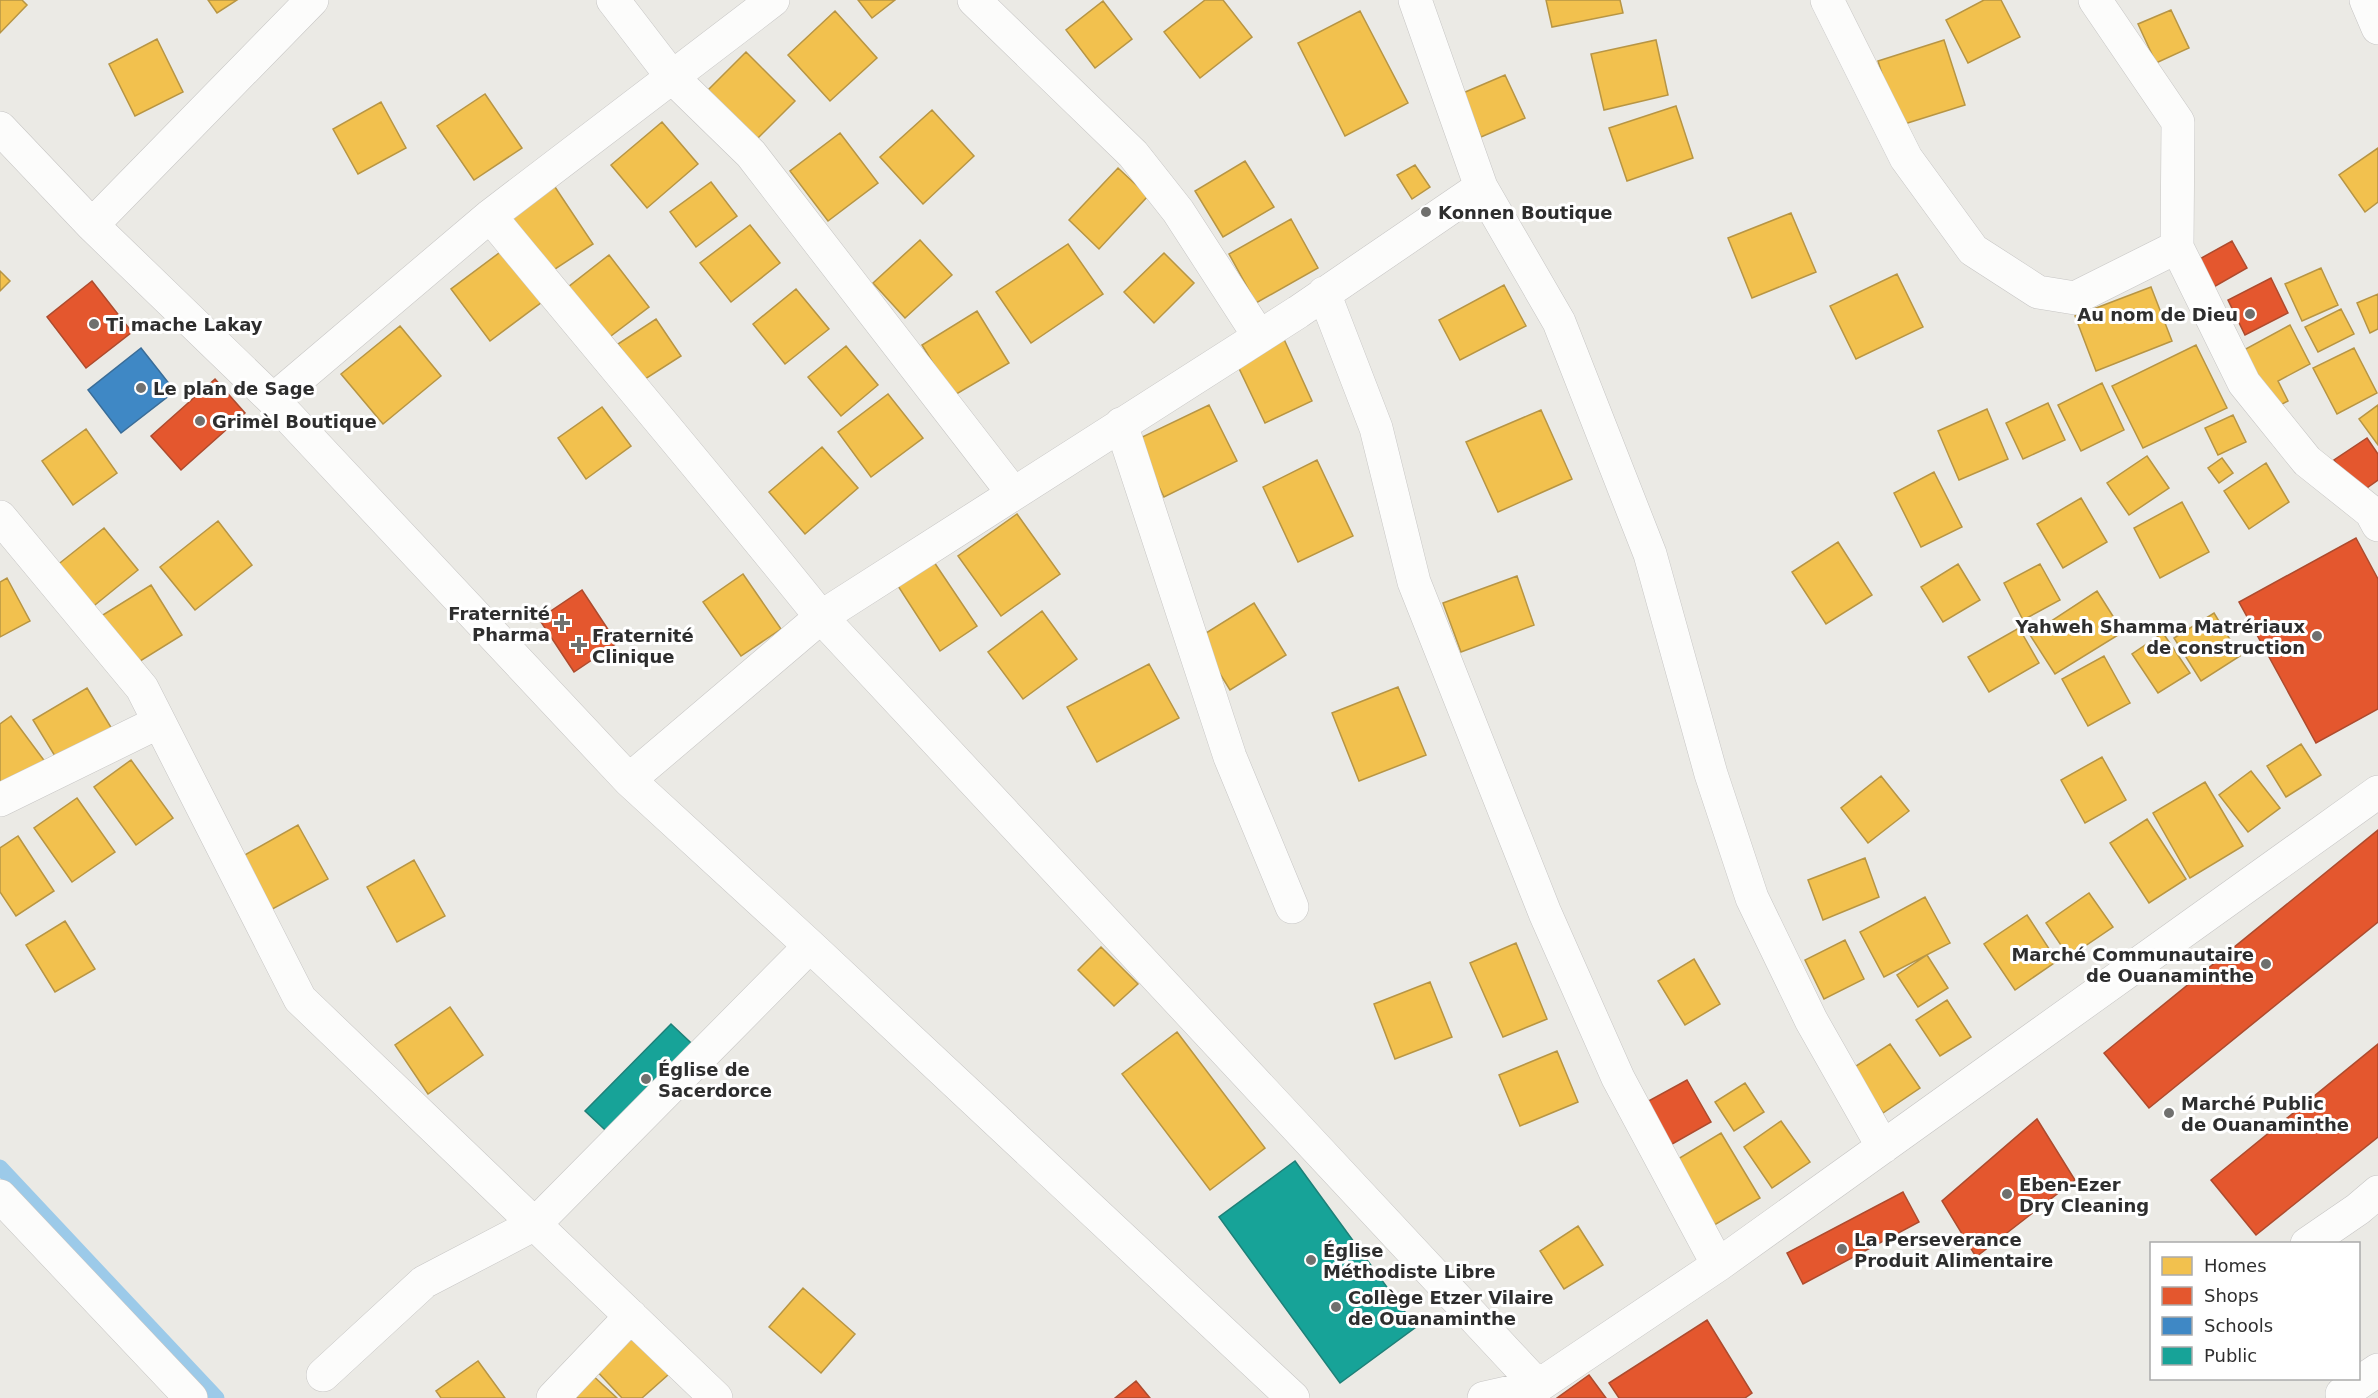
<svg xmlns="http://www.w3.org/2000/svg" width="2378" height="1398" font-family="'DejaVu Sans',sans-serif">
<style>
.homes{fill:#f2c14e;stroke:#b79544;stroke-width:1.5}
.shops{fill:#e4572e;stroke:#ad4b2e;stroke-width:1.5}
.schools{fill:#3f88c5;stroke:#3a6d98;stroke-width:1.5}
.public{fill:#17a398;stroke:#1e8078;stroke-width:1.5}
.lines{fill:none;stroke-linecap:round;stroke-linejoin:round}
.stream{stroke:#9ccae9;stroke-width:15}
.minor-casing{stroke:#c6c5c4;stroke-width:34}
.minor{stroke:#fcfcfb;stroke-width:33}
.poi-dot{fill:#70706e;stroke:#fff;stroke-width:2}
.labels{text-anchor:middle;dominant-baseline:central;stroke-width:6;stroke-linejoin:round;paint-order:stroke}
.poi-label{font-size:18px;font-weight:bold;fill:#2e2e2e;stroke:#fff;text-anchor:start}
</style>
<rect width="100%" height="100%" fill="#ebeae5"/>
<path class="homes" d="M 0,0 L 22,0 L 27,5 L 0,33 Z
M 208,0 L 237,0 L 217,13 Z
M 858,0 L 895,0 L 872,18 Z
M 1205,0 L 1223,0 L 1252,37 L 1200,78 L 1164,32 Z
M 1546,0 L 1620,0 L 1623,13 L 1552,27 Z
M 1984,0 L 2001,0 L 2020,37 L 1968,63 L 1946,20 Z
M 1103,1 L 1132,39 L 1095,68 L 1066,30 Z
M 2171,10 L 2189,48 L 2156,63 L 2138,24 Z
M 835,11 L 877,58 L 830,101 L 788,55 Z
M 1360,11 L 1408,103 L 1345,136 L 1298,43 Z
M 157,39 L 183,92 L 135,116 L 109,64 Z
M 1656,40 L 1668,95 L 1604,110 L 1591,54 Z
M 1944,40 L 1965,105 L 1898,126 L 1878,61 Z
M 746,52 L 795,101 L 756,140 L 707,91 Z
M 1505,75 L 1525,118 L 1481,137 L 1463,93 Z
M 485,94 L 522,148 L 474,180 L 437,126 Z
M 381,102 L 406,148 L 358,174 L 333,129 Z
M 1676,106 L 1693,158 L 1627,181 L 1609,128 Z
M 932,110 L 974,156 L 923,204 L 880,157 Z
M 662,122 L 698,164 L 647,208 L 611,165 Z
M 840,133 L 878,183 L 828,221 L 790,171 Z
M 2378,148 L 2378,202 L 2365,212 L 2339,175 Z
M 1245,161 L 1274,207 L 1223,237 L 1195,191 Z
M 1415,165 L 1430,187 L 1412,199 L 1397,175 Z
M 1118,168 L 1148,196 L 1099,249 L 1069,220 Z
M 711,182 L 737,216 L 696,247 L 670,212 Z
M 553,184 L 593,244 L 546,275 L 506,216 Z
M 1791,213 L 1816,272 L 1752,298 L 1728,238 Z
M 1291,219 L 1318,268 L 1256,303 L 1229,254 Z
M 750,225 L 780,263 L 731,302 L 700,263 Z
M 920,240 L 952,275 L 905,318 L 873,283 Z
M 1068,244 L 1103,294 L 1031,343 L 996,292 Z
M 503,250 L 542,302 L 490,341 L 451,289 Z
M 1164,253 L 1194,283 L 1154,323 L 1124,292 Z
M 609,255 L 649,307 L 603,342 L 563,291 Z
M 2321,268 L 2338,305 L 2302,321 L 2285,284 Z
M 0,271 L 10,281 L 0,291 Z
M 1897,274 L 1923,327 L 1856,359 L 1830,306 Z
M 1504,285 L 1526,326 L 1460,360 L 1439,320 Z
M 2151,287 L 2172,341 L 2096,371 L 2075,316 Z
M 796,289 L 829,329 L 785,364 L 753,324 Z
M 2378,294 L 2378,329 L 2370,333 L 2357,303 Z
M 2341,309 L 2354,334 L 2318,352 L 2305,327 Z
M 977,311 L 1009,363 L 953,396 L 922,345 Z
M 656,319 L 681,356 L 642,381 L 618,344 Z
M 2290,325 L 2310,364 L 2278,381 L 2288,401 L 2273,409 L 2242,351 Z
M 400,326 L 441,376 L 383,424 L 341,374 Z
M 1283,337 L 1312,401 L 1265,423 L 1235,360 Z
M 2196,345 L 2227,408 L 2143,448 L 2112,386 Z
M 846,346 L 878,385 L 841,416 L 808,377 Z
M 2354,348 L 2377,393 L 2337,414 L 2313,368 Z
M 2102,383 L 2124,430 L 2081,451 L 2058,405 Z
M 888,394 L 923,438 L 871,477 L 838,432 Z
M 2048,403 L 2065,440 L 2023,459 L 2006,423 Z
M 1209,405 L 1237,461 L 1164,497 L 1136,440 Z
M 2378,405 L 2378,445 L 2359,419 Z
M 602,407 L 631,446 L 586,479 L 558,438 Z
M 1987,409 L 2008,459 L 1959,480 L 1938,431 Z
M 1541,410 L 1572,479 L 1498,512 L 1466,442 Z
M 2233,415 L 2246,442 L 2218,455 L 2205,428 Z
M 86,429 L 117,473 L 73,505 L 42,461 Z
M 822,447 L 858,488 L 805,534 L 769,492 Z
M 2147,456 L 2169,488 L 2129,515 L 2107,483 Z
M 2222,458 L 2233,473 L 2219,483 L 2208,468 Z
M 1317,460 L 1353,536 L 1298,562 L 1263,487 Z
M 2266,463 L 2289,502 L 2249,529 L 2224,491 Z
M 1934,472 L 1962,527 L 1921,547 L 1894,493 Z
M 2081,498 L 2107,542 L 2063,568 L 2037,524 Z
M 2182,502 L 2209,552 L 2160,578 L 2134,528 Z
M 1017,514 L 1060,574 L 1001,616 L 958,556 Z
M 218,521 L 252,565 L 195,610 L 160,567 Z
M 104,528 L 138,570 L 90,609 L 56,566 Z
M 1838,542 L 1872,595 L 1826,624 L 1792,572 Z
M 934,562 L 977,626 L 940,651 L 898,586 Z
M 1958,564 L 1980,600 L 1943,622 L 1921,587 Z
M 2040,564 L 2060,600 L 2023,620 L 2004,583 Z
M 743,574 L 781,629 L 741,656 L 703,602 Z
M 1517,576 L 1534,625 L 1461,652 L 1443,603 Z
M 7,578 L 30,621 L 0,637 L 0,582 Z
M 151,585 L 182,635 L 129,668 L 98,618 Z
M 2097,591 L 2123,632 L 2055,674 L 2030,635 Z
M 1254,603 L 1286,655 L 1230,690 L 1198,638 Z
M 1042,611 L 1077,659 L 1023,699 L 988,652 Z
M 2214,613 L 2240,656 L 2201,681 L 2174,638 Z
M 2019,628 L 2039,663 L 1989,692 L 1968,657 Z
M 2163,633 L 2190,673 L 2158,693 L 2132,654 Z
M 2104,656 L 2130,703 L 2088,726 L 2062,679 Z
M 1149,664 L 1179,718 L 1097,762 L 1067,707 Z
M 1398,687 L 1426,755 L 1359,781 L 1332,713 Z
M 87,688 L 112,729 L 58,761 L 33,720 Z
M 11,716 L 49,767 L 0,786 L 0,724 Z
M 2301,744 L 2321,775 L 2286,797 L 2267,766 Z
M 2102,757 L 2126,800 L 2085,823 L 2061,780 Z
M 131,760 L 173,818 L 136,845 L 94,787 Z
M 2251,771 L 2280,808 L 2248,832 L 2219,795 Z
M 1881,776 L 1909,811 L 1868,843 L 1841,808 Z
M 2205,782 L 2243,846 L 2190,878 L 2153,813 Z
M 77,798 L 115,852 L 72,882 L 34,828 Z
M 2147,819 L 2186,879 L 2149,903 L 2110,843 Z
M 298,825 L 328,879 L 265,913 L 236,860 Z
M 18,836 L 54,891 L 16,916 L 0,892 L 0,848 Z
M 1865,858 L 1879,897 L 1823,920 L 1808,880 Z
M 414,860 L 445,916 L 397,942 L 367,887 Z
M 2089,893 L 2113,927 L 2069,957 L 2046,923 Z
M 1925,897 L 1950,943 L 1884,977 L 1860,932 Z
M 2027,915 L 2057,961 L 2015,990 L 1984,944 Z
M 65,921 L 95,969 L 55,992 L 26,945 Z
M 1845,940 L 1864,979 L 1824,999 L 1805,960 Z
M 1516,943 L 1547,1019 L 1503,1037 L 1470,963 Z
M 1101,947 L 1138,984 L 1114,1006 L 1078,970 Z
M 1927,955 L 1948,988 L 1918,1007 L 1897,975 Z
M 1694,959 L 1720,1004 L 1685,1025 L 1658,981 Z
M 1430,982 L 1452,1037 L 1395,1059 L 1374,1004 Z
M 1947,1000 L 1971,1037 L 1940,1056 L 1916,1020 Z
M 450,1007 L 483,1055 L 428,1094 L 395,1045 Z
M 1177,1032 L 1265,1148 L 1210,1190 L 1122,1074 Z
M 1890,1044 L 1920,1088 L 1883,1113 L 1853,1068 Z
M 1557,1051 L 1578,1102 L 1520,1126 L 1499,1075 Z
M 1745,1083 L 1764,1112 L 1734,1131 L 1715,1102 Z
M 1781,1121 L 1810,1162 L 1772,1188 L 1744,1147 Z
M 1721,1133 L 1760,1198 L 1711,1227 L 1673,1162 Z
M 1578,1226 L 1603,1265 L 1564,1289 L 1540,1251 Z
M 803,1288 L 855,1334 L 821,1373 L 769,1327 Z
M 640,1327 L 677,1367 L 642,1398 L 622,1398 L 595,1369 Z
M 478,1361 L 505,1398 L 441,1398 L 436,1391 Z
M 589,1372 L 617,1398 L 565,1398 Z"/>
<path class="shops" d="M 2232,241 L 2247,268 L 2212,288 L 2196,261 Z
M 2271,278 L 2288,313 L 2245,335 L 2228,300 Z
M 92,281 L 132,332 L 86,368 L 47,317 Z
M 215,379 L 245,413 L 181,470 L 151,436 Z
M 2367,438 L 2378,454 L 2378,480 L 2357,495 L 2334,460 Z
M 2356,538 L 2378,579 L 2378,709 L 2316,743 L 2239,602 Z
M 582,590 L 617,643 L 574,672 L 539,619 Z
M 2378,830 L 2378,922 L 2149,1108 L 2104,1053 Z
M 2378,1044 L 2378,1137 L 2256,1235 L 2211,1180 Z
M 1687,1080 L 1711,1122 L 1667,1147 L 1643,1104 Z
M 2037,1119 L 2075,1180 L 1976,1257 L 1942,1201 Z
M 1903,1192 L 1919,1222 L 1803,1284 L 1787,1253 Z
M 1707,1320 L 1752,1393 L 1745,1398 L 1619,1398 L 1609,1383 Z
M 1589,1375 L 1606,1398 L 1557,1398 Z
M 1136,1381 L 1150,1398 L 1115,1398 Z"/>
<path class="schools" d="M 141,348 L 175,391 L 121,433 L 88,390 Z"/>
<path class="public" d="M 671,1024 L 706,1057 L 621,1145 L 585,1111 Z
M 1295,1161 L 1416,1327 L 1340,1383 L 1219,1217 Z"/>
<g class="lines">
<path class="stream" d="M 0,1167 L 217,1398"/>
<defs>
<path id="minor" d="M 613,0 L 673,78 L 751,154 L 1013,493
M 974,0 L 1133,154 L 1178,211 L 1259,336
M 1415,0 L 1481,187 L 1559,322 L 1650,554 L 1711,774 L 1752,898 L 1811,1020 L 1883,1147
M 1827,0 L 1906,158 L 1973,250 L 2038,292 L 2075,298 L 2177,247
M 2095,0 L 2178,122 L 2177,247 L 2244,383 L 2307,461 L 2371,512 L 2378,525
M 2366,0 L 2378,28
M 0,128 L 92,225 L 273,400 L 629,780 L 810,946 L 1293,1398
M 490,216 C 600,350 713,482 821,617 L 1538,1386
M 92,225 L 312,0
M 1324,293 L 1376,428 L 1414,582 L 1545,913 L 1618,1078 L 1718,1265
M 273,400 L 490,216 L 773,0
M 1121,424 L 1230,757 L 1292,907
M 0,517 L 142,688 L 300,999 L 716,1398
M 629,780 L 821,617 L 1298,312 L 1481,187
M 0,800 L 159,722
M 0,1196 L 191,1398
M 2307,1244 L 2358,1209 L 2378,1192
M 323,1375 L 424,1282 L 535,1224 L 810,946
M 2342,1394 L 2378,1370
M 553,1398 L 631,1316
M 1484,1398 L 1538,1386 L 1718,1265 L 2378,792"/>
</defs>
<use href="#minor" class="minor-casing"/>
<use href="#minor" class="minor"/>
</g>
<g class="poi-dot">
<circle cx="1426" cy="212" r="6"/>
<circle cx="2250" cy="314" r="6"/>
<circle cx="94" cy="324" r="6"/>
<circle cx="141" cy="388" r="6"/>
<circle cx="200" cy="421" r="6"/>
<path d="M559 614h6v6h6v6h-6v6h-6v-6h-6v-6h6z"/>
<circle cx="2317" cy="636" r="6"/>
<path d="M576 636h6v6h6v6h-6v6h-6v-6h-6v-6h6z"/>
<circle cx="2266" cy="964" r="6"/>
<circle cx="646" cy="1079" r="6"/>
<circle cx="2169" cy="1113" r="6"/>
<circle cx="2007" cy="1194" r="6"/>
<circle cx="1842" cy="1249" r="6"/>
<circle cx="1311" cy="1260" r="6"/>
<circle cx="1336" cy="1307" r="6"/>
</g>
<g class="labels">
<g class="poi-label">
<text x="1438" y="212">Konnen Boutique</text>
<text x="2238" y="314" text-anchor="end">Au nom de Dieu</text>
<text x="106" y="324">Ti mache Lakay</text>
<text x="153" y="388">Le plan de Sage</text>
<text x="212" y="421">Grimèl Boutique</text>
<text x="550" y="613" text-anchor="end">Fraternité<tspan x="550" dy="21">Pharma</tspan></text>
<text x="2305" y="626" text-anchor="end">Yahweh Shamma Matrériaux<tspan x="2305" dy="21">de construction</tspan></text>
<text x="592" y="635">Fraternité<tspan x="592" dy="21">Clinique</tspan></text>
<text x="2254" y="954" text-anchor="end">Marché Communautaire<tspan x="2254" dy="21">de Ouanaminthe</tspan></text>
<text x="658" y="1069">Église de<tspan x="658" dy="21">Sacerdorce</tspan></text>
<text x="2181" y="1103">Marché Public<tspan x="2181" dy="21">de Ouanaminthe</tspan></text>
<text x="2019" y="1184">Eben-Ezer<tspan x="2019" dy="21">Dry Cleaning</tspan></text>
<text x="1854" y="1239">La Perseverance<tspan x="1854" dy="21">Produit Alimentaire</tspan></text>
<text x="1323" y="1250">Église<tspan x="1323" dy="21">Méthodiste Libre</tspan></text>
<text x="1348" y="1297">Collège Etzer Vilaire<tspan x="1348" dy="21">de Ouanaminthe</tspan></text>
</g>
</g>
<rect x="2150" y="1242" width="210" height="138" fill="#ffffff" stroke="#ababab" stroke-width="1.5"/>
<rect x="2162" y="1257" width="30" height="18" fill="#f2c14e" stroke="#ababab" stroke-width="1.5"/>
<text x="2204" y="1272" font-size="18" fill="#2e2e2e">Homes</text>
<rect x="2162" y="1287" width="30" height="18" fill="#e4572e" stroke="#ababab" stroke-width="1.5"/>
<text x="2204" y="1302" font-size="18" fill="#2e2e2e">Shops</text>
<rect x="2162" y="1317" width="30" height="18" fill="#3f88c5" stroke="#ababab" stroke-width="1.5"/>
<text x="2204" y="1332" font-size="18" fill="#2e2e2e">Schools</text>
<rect x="2162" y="1347" width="30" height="18" fill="#17a398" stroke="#ababab" stroke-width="1.5"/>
<text x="2204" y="1362" font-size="18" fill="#2e2e2e">Public</text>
</svg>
